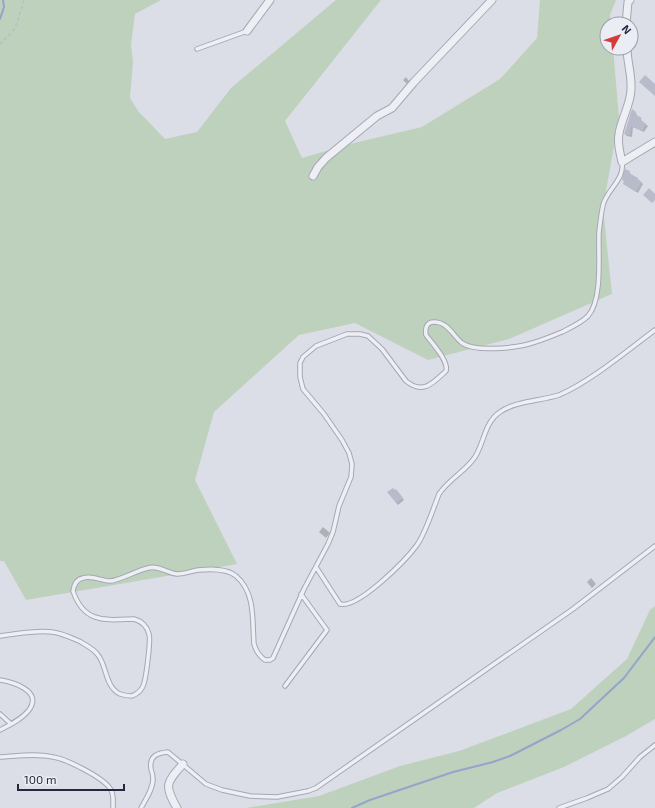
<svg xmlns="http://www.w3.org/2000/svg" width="655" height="808" font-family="'Exo 2',sans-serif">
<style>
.green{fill:#bed1bc}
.shadow{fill:#0003}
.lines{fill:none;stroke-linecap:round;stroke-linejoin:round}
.stream{stroke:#94a4ca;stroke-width:2}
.building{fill:#b8bcca}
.service-casing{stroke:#a4a8b4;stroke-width:5.5}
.minor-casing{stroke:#a4a8b4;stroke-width:9}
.path{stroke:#babcc5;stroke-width:1.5;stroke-dasharray:3 3;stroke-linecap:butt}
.service{stroke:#eeeff5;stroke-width:3.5}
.minor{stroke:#eeeff5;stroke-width:7}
</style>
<rect width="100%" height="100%" fill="#dbdee7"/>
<path class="green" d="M 0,0 L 161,0 L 135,14 L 131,45 L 133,62 L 130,98 L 138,111 L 165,139 L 197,132 L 231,88 L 336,0 L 381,0 L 285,121 L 302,158 L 350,144 L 422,127 L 500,79 L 537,38 L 540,0 L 616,0 L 610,15 L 611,24 L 607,24 L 607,48 L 613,48 L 619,118 L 603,208 L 612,294 L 509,339 L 428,360 L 355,323 L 299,335 L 214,412 L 195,480 L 237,564 L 26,600 L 4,561 L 0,561 Z
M 655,606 L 655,719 L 626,736 L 564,767 L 497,793 L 474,808 L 246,808 L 319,796 L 400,766 L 459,751 L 571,709 L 627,659 L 650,610 Z"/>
<path class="shadow" d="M 406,77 L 409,81 L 407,84 L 403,80 Z
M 635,112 L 637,115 L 637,117 L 648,126 L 644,132 L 633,127 L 632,137 L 627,136 L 625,134 Z
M 629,172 L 631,174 L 631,175 L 638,179 L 643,184 L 638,193 L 624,184 L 625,182 L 623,180 Z
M 398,492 L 404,500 L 398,505 L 396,503 Z
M 323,527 L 330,533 L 326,538 L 319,532 Z
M 591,578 L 596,584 L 592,588 L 587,582 Z"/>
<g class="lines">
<path class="stream" d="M 0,19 L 4,7 L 3,0
M 352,808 L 370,800 L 453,772 L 493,762 L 510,756 L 561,730 L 580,719 L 624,678 L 655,637"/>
</g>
<path class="building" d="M 645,75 L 655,84 L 655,96 L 639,82 Z
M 632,109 L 636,112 L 636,115 L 642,118 L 641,120 L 646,124 L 642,131 L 631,126 L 630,135 L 624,134 Z
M 625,169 L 630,171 L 629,173 L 638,178 L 638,180 L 642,182 L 636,192 L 623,184 L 624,181 L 622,180 Z
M 649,188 L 655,194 L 655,200 L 652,203 L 643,195 Z
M 393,488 L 395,490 L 396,489 L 403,498 L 396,503 L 387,492 Z"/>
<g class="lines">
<defs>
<path id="service" d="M 197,49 L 247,31
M 316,567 L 340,604 C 358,609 406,560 417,545 C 426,532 433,509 439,494 C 449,479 466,471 475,457 C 485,441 484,423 500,412 C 515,401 541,401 559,395 C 590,382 628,350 655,330
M 0,636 C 17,634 35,630 52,632 C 62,633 72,638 81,642 C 87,646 94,649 98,655 C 107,666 105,687 120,694 C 123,695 128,696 132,696 C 137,694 141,691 143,686 C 146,680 151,640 149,634 C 147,626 141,621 134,619 C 106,620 84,624 73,591 C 74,585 77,579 83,578 C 93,575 101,581 110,581 C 118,581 138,570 148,568 C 158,565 167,573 177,574 C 184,574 191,571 198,570 C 210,569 227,568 236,576 C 256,593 252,621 254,644 C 256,651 259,656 265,660 L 270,660 L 273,658 L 304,589 L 328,544 L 333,532 L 339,506 L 351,477 L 352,464 L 349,453 L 342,440 L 324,414 L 303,389 L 300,377 L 300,363 L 303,357 L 316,346 L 347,334 L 360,334 L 368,336 L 382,349 L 406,381 C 423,395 433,383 446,371 C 449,361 432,343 426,335 C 425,329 426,322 434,322 C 448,322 453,336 462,343 C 475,352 511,348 525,345 C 538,342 550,337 562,332 C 572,327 581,323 588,316 C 603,299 598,255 599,232 C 600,224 601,214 603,205 C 607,189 625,180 622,162
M 0,680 C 13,682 43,691 29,710 C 22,719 10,725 0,730
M 285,686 L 327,630 L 301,594
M 0,714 L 11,724
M 0,757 C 17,756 36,753 53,757 C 66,759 105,778 111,790 C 114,795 113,802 113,808
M 141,808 C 146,799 153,789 153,779 C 153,775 152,772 151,769 C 149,756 157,753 168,752 L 206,784 L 222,790 L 250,796 L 277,797 L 308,791 L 316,788 L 573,609 L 655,546
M 559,808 L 587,798 L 608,789 L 622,777 L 640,757 L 655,745"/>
<path id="minor" d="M 626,24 L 628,2 L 630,0
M 247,31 L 270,0
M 627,48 C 627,62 632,75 631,89 C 631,104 621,119 619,134 C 617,143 620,153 622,162 L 655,142
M 313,176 L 318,167 L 326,158 L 377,116 L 392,108 L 414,82 L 492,0
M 177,808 C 164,785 166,783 183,764"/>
</defs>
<use href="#service" class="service-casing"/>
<use href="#minor" class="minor-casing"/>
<path class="path" d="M 0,44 L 13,31 L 17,23 L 24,0"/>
<use href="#service" class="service"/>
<use href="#minor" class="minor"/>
</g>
<g transform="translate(619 36) rotate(50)"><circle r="19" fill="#ebedf5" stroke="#9c9fac"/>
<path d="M0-3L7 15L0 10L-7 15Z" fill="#d53b37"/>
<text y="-6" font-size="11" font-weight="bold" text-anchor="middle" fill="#25293e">N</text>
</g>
<path d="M18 784v6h106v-6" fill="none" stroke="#25293e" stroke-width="2"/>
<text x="24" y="784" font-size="12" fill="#25293e" stroke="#ebedf5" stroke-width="3" paint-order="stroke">100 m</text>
</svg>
